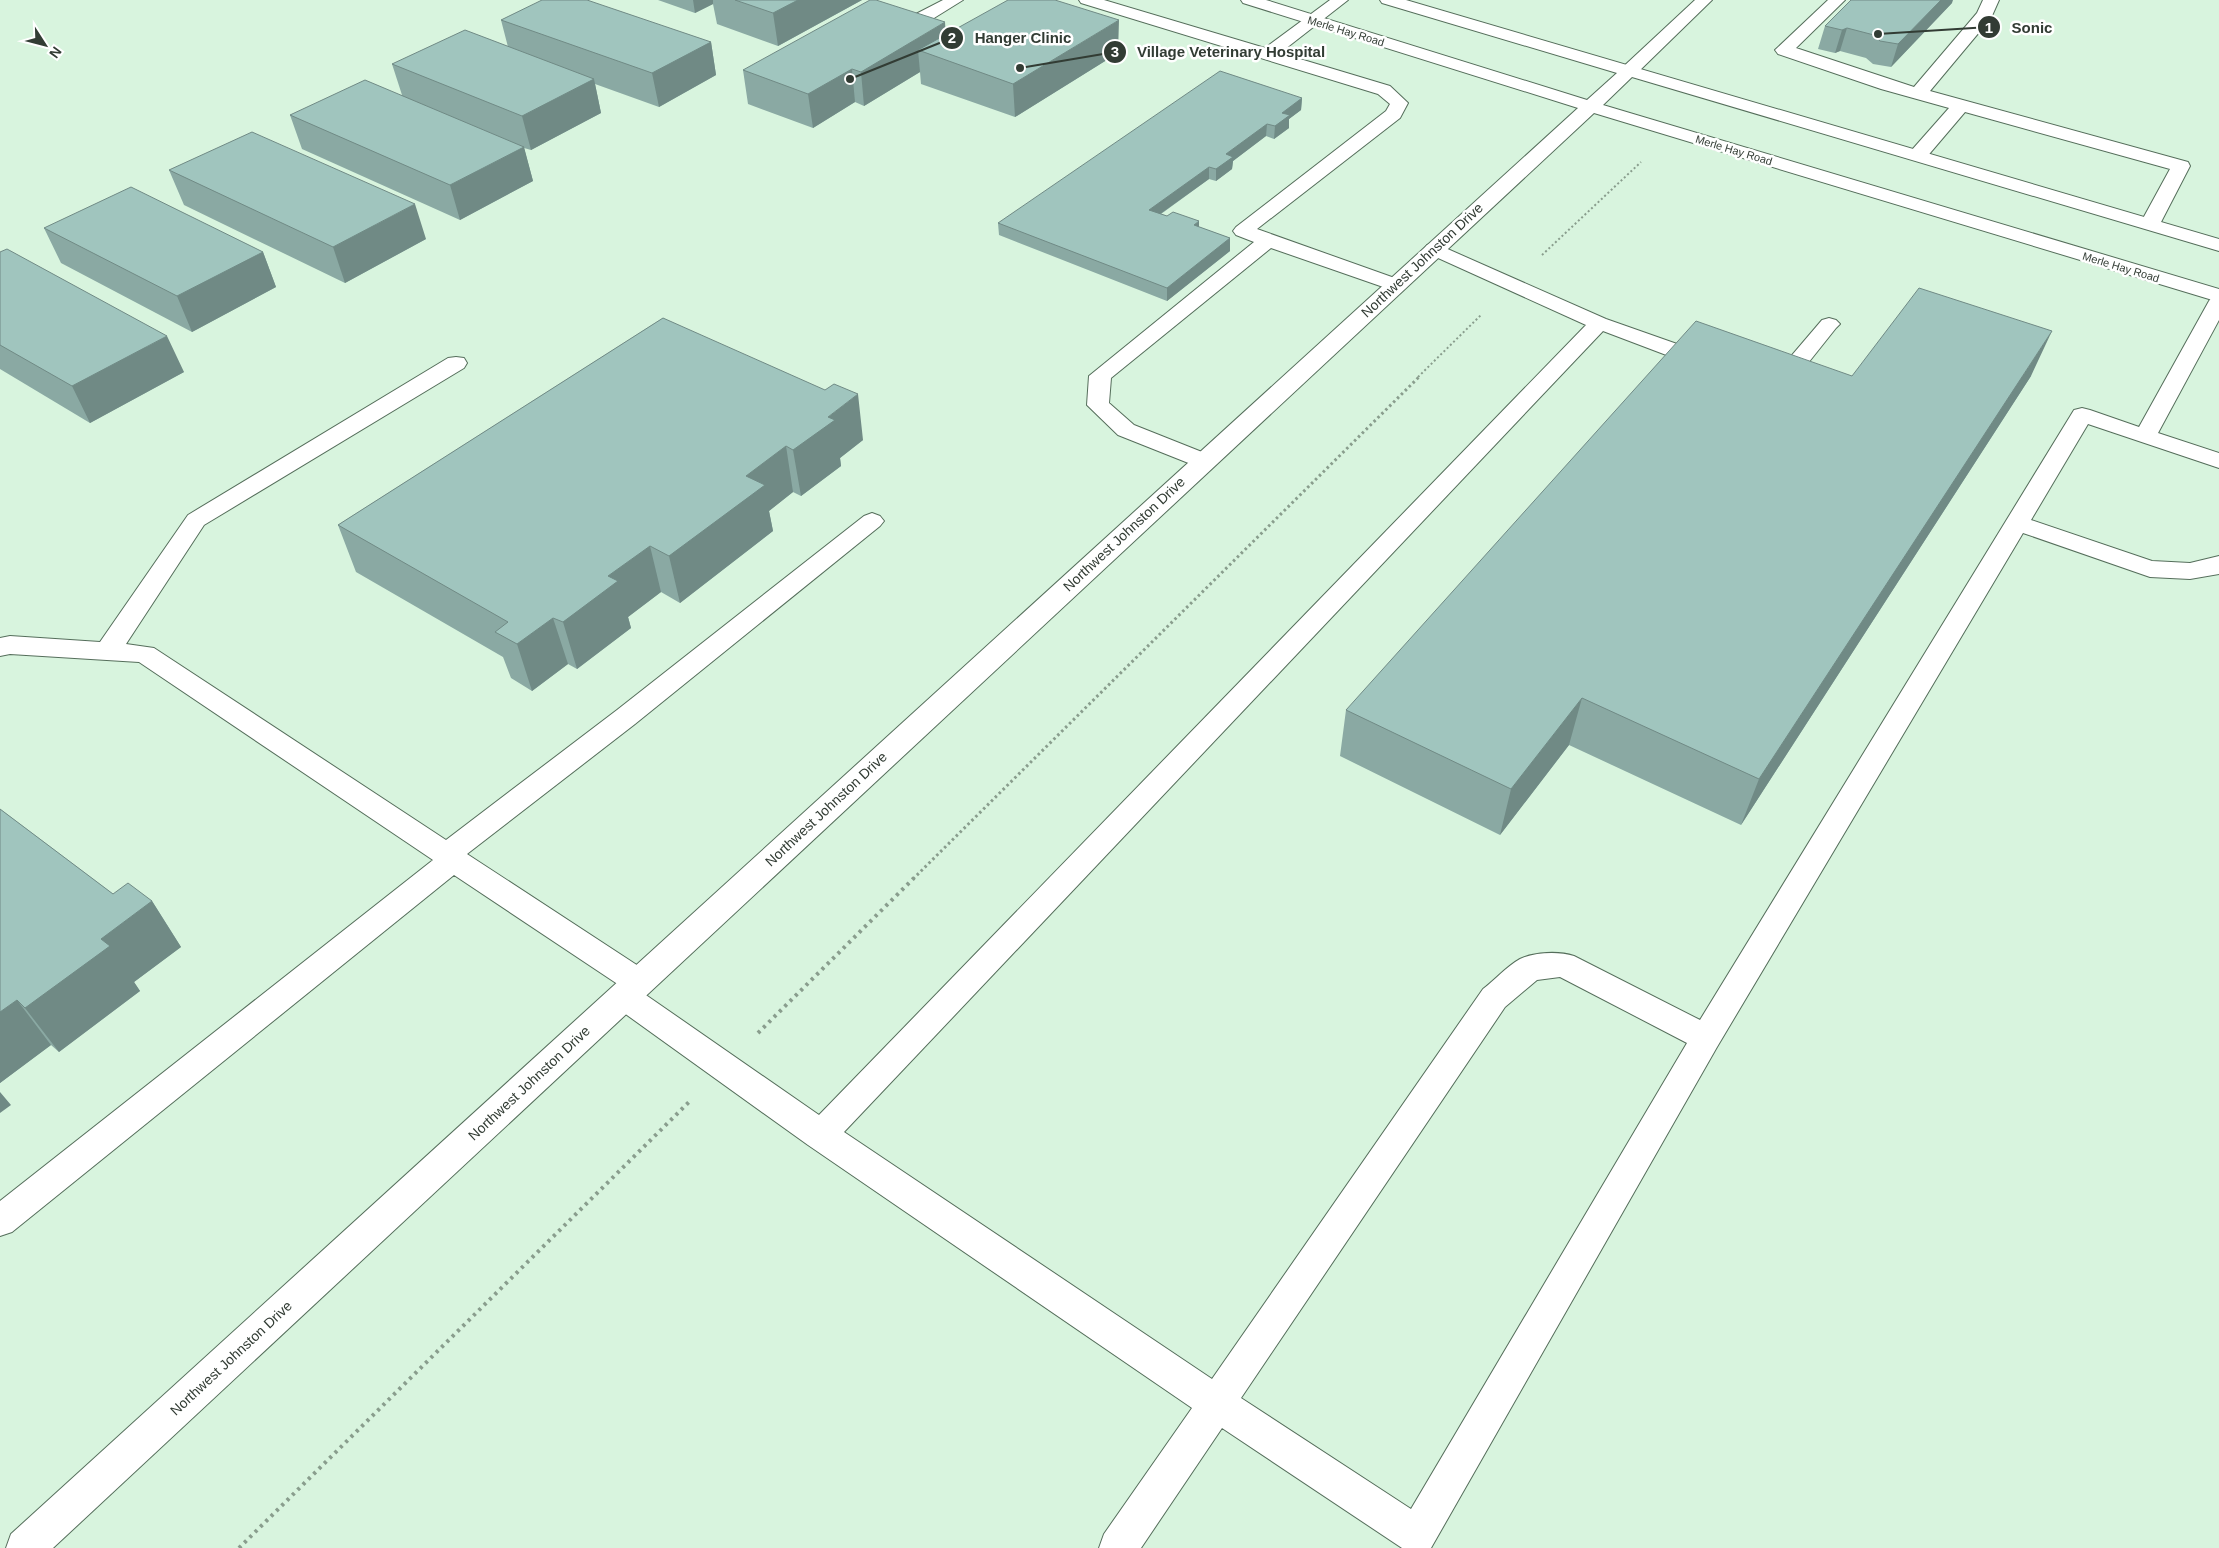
<svg xmlns="http://www.w3.org/2000/svg" width="2219" height="1548" font-family="Helvetica,sans-serif">
<style>
.lines{fill:none;stroke-linecap:round;stroke-linejoin:round}
.lane-casing{stroke:#556e5b;stroke-width:2}
.secondary-casing{stroke:#556e5b;stroke-width:2}
.path-far2{stroke:#899d8d;stroke-width:2;stroke-dasharray:2 2.5;stroke-linecap:butt}
.path-far1{stroke:#899d8d;stroke-width:3;stroke-dasharray:2.5 3;stroke-linecap:butt}
.path{stroke:#899d8d;stroke-width:4;stroke-dasharray:3 4.5;stroke-linecap:butt}
.lane{fill:#fff;fill-rule:evenodd}
.secondary{fill:#fff;fill-rule:evenodd}
.wall{fill:#8aa9a3}
.shaded-wall{fill:#708a85}
.building{fill:#a0c5be;stroke:#708a85}
.labels{text-anchor:middle;dominant-baseline:central;stroke-width:5;stroke-linejoin:round;paint-order:stroke}
.far-street-label{font-size:11px;fill:#323c34;stroke:#fff}
.street-label{font-size:14px;fill:#323c34;stroke:#fff}
.leader{fill:none;stroke:#323c34;stroke-width:2}
.callout-dot{fill:#323c34;stroke:#fff;stroke-width:2}
.mark-label{font-size:15px;text-anchor:middle;font-weight:bold;fill:#fff}
.callout-label{font-size:15px;text-anchor:middle;font-weight:bold;fill:#323c34;stroke:#fff;stroke-width:5;stroke-linejoin:round;paint-order:stroke}
</style>
<rect width="100%" height="100%" fill="#d8f4de"/>
<g class="lines">
<defs>
<path id="lane" d="M 943,0 L 963,0 L 926,23 L 914,23 L 912,19 L 914,15 Z
M 1079,0 L 1104,0 L 1265,48 L 1330,0 L 1348,0 L 1280,53 L 1390,86 L 1408,103 L 1400,118 L 1257,229 L 1403,281 L 1406,285 L 1403,289 L 1396,291 L 1389,289 L 1271,248 L 1111,378 L 1109,403 L 1134,425 L 1212,456 L 1215,461 L 1212,466 L 1204,468 L 1196,466 L 1118,435 L 1087,405 L 1089,376 L 1254,242 L 1236,235 L 1233,231 L 1236,227 L 1386,111 L 1390,104 L 1378,94 L 1081,3 Z
M 1695,0 L 1712,0 L 1635,75 L 1623,75 L 1620,71 L 1623,67 Z
M 1828,0 L 1845,0 L 1796,48 L 1914,87 L 1977,13 L 1983,0 L 1999,0 L 1991,18 L 1930,91 L 2188,162 L 2190,166 L 2160,224 L 2157,228 L 2143,228 L 2140,224 L 2170,169 L 1965,112 L 1925,159 L 1911,159 L 1909,155 L 1911,151 L 1949,108 L 1881,89 L 1778,54 L 1775,50 Z
M 1434,243 L 1606,319 L 1714,357 L 1717,362 L 1714,367 L 1706,368 L 1698,367 L 1603,331 L 844,1132 L 1212,1379 L 1483,989 C 1495,980 1507,966 1520,959 C 1534,952 1559,951 1574,956 L 1700,1020 L 2074,410 L 2082,408 L 2090,410 L 2139,427 L 2209,301 L 2212,297 L 2219,295 L 2219,320 L 2158,433 L 2219,453 L 2219,468 L 2088,424 L 2031,520 L 2152,561 L 2190,563 L 2219,556 L 2219,574 L 2190,579 L 2150,577 L 2023,533 L 1717,1047 L 1431,1548 L 1402,1548 L 1222,1428 L 1141,1548 L 1099,1548 L 1104,1534 L 1192,1408 L 808,1145 L 613,1005 L 609,996 L 613,987 L 619,985 L 454,875 L 12,1232 L 0,1236 L 0,1201 L 433,860 L 139,662 L 10,654 L 0,656 L 0,638 L 10,636 L 100,642 L 188,515 L 448,358 L 456,357 L 464,358 L 467,363 L 464,368 L 204,525 L 126,644 L 154,648 L 446,840 L 617,710 L 864,516 L 872,513 L 880,516 L 884,521 L 880,526 L 635,724 L 467,854 L 649,973 L 653,982 L 649,991 L 643,993 L 819,1115 L 1586,325 L 1427,253 L 1424,249 L 1427,245 ZM 1560,977 L 1687,1043 L 1411,1509 L 1241,1398 L 1505,1007 L 1537,980 Z
M 1829,318 L 1836,320 L 1840,324 L 1836,328 L 1785,392 L 1777,394 L 1769,392 L 1766,387 L 1769,382 L 1822,320 Z"/>
<path id="secondary" d="M 1241,0 L 1266,0 L 1587,100 L 1617,73 L 1382,3 L 1380,0 L 1406,0 L 2219,239 L 2219,251 L 1632,77 L 1603,105 L 2219,289 L 2219,302 L 1594,113 L 53,1548 L 6,1548 L 11,1534 L 1578,108 L 1243,3 Z"/>
</defs>
<use href="#lane" class="lane-casing"/>
<use href="#secondary" class="secondary-casing"/>
<path class="path-far2" d="M 1542,255 L 1641,162
M 1418,377 L 1482,314"/>
<path class="path-far1" d="M 913,879 L 1420,376"/>
<path class="path" d="M 758,1033 L 914,878
M 239,1548 L 690,1101"/>
<use href="#lane" class="lane"/>
<use href="#secondary" class="secondary"/>
</g>
<path class="wall" d="M 658,0 L 862,0 L 778,46 L 717,24 L 713,4 L 695,13 Z
M 1952,3 L 1891,67 L 1873,64 L 1866,58 L 1840,51 L 1835,53 L 1818,49 L 1825,26 Z
M 501,20 L 711,42 L 716,75 L 659,107 L 595,84 L 601,113 L 531,150 L 524,148 L 533,181 L 460,220 L 302,149 L 290,115 L 402,95 L 392,64 L 508,47 Z
M 946,35 L 1118,53 L 1015,117 L 921,84 L 920,72 L 864,106 L 855,102 L 813,128 L 748,104 L 743,70 Z
M 1302,98 L 1301,110 L 1289,119 L 1289,128 L 1274,139 L 1266,136 L 1233,161 L 1232,169 L 1216,181 L 1209,179 L 1161,214 L 1230,238 L 1230,251 L 1167,301 L 999,235 L 998,223 Z
M 169,170 L 426,239 L 345,283 L 184,205 Z
M 44,228 L 263,252 L 276,287 L 192,332 L 61,263 Z
M 0,252 L 184,372 L 90,423 L 0,369 Z
M 663,318 L 863,440 L 840,458 L 841,466 L 801,496 L 793,492 L 769,511 L 773,531 L 680,603 L 661,592 L 628,617 L 631,628 L 577,669 L 568,664 L 532,691 L 511,678 L 503,657 L 356,572 L 338,525 Z
M 1852,376 L 2031,376 L 1741,825 L 1569,745 L 1500,835 L 1340,756 L 1346,710 Z
M 0,809 L 113,894 L 152,901 L 181,947 L 134,982 L 140,991 L 59,1052 L 51,1045 L 0,1083 Z"/>
<path class="shaded-wall" d="M 693,0 L 713,0 L 713,4 L 695,13 Z
M 798,0 L 862,0 L 778,46 L 773,13 Z
M 1941,0 L 1953,0 L 1952,3 L 1891,67 L 1898,44 Z
M 1119,20 L 1118,53 L 1015,117 L 1013,84 Z
M 945,22 L 947,55 L 918,50 L 920,72 L 864,106 L 861,72 Z
M 1847,28 L 1840,51 L 1835,53 L 1842,30 Z
M 711,42 L 716,75 L 659,107 L 652,73 Z
M 852,69 L 855,102 L 813,128 L 808,94 Z
M 594,79 L 601,113 L 531,150 L 522,116 Z
M 1302,98 L 1301,110 L 1289,119 L 1289,128 L 1274,139 L 1275,126 L 1282,113 Z
M 1267,124 L 1266,136 L 1233,161 L 1232,169 L 1216,181 L 1216,169 L 1226,154 Z
M 524,147 L 533,181 L 460,220 L 450,185 Z
M 1209,167 L 1209,179 L 1149,222 L 1149,210 Z
M 415,204 L 426,239 L 345,283 L 333,247 Z
M 1199,221 L 1199,234 L 1194,225 Z
M 1230,238 L 1230,251 L 1167,301 L 1167,288 Z
M 263,252 L 276,287 L 192,332 L 177,296 Z
M 2052,331 L 2031,376 L 1741,825 L 1759,779 Z
M 167,336 L 184,372 L 90,423 L 72,386 Z
M 858,394 L 863,440 L 840,458 L 841,466 L 801,496 L 793,450 L 828,417 Z
M 786,446 L 793,492 L 769,511 L 773,531 L 680,603 L 669,556 L 746,476 Z
M 650,546 L 661,592 L 628,617 L 631,628 L 577,669 L 563,622 L 608,576 Z
M 553,618 L 568,664 L 532,691 L 517,644 Z
M 1582,698 L 1569,745 L 1500,835 L 1511,789 Z
M 152,901 L 181,947 L 134,982 L 140,991 L 59,1052 L 25,1008 L 101,939 Z
M 17,1000 L 51,1045 L 0,1083 L 0,1012 Z
M 0,1092 L 11,1105 L 0,1113 Z"/>
<path class="building" d="M 542,0 L 587,0 L 711,42 L 652,73 L 501,20 Z
M 735,0 L 798,0 L 773,13 Z
M 870,0 L 876,0 L 945,22 L 861,72 L 852,69 L 808,94 L 743,70 Z
M 1008,0 L 1055,0 L 1119,20 L 1013,84 L 918,50 Z
M 1851,0 L 1941,0 L 1898,44 L 1880,41 L 1874,35 L 1847,28 L 1842,30 L 1825,26 Z
M 465,30 L 594,79 L 522,116 L 392,64 Z
M 1220,71 L 1302,98 L 1282,113 L 1290,115 L 1275,126 L 1267,124 L 1226,154 L 1233,157 L 1216,169 L 1209,167 L 1149,210 L 1167,216 L 1173,212 L 1199,221 L 1194,225 L 1230,238 L 1167,288 L 998,223 Z
M 365,80 L 524,147 L 450,185 L 290,115 Z
M 252,132 L 415,204 L 333,247 L 169,170 Z
M 131,187 L 263,252 L 177,296 L 44,228 Z
M 7,249 L 167,336 L 72,386 L 0,345 L 0,252 Z
M 1919,288 L 2052,331 L 1759,779 L 1582,698 L 1511,789 L 1346,710 L 1696,321 L 1852,376 Z
M 663,318 L 825,390 L 834,384 L 858,394 L 828,417 L 835,420 L 793,450 L 786,446 L 746,476 L 765,485 L 669,556 L 650,546 L 608,576 L 618,581 L 563,622 L 553,618 L 517,644 L 495,632 L 508,622 L 338,525 Z
M 0,809 L 113,894 L 128,883 L 152,901 L 101,939 L 110,946 L 25,1008 L 17,1000 L 0,1012 Z"/>
<g class="labels">
<g class="far-street-label">
<text transform="translate(1346 31) rotate(17)">Merle Hay Road</text>
<text transform="translate(1734 150) rotate(17)">Merle Hay Road</text>
<text transform="translate(2121 267) rotate(17)">Merle Hay Road</text>
</g>
<g class="street-label">
<text transform="translate(1422 260) rotate(-43)">Northwest Johnston Drive</text>
<text transform="translate(1124 534) rotate(-43)">Northwest Johnston Drive</text>
<text transform="translate(826 809) rotate(-43)">Northwest Johnston Drive</text>
<text transform="translate(529 1083) rotate(-43)">Northwest Johnston Drive</text>
<text transform="translate(231 1358) rotate(-43)">Northwest Johnston Drive</text>
</g>
</g>
<path class="leader" d="M1878 34L1989 27M850 79L952 38M1020 68L1115 52"/>
<g class="callout-dot">
<circle cx="1878" cy="34" r="5"/>
<circle cx="850" cy="79" r="5"/>
<circle cx="1020" cy="68" r="5"/>
<circle cx="1989" cy="27" r="12"/>
<circle cx="952" cy="38" r="12"/>
<circle cx="1115" cy="52" r="12"/>
</g>
<g class="mark-label">
<text x="1989" y="33">1</text>
<text x="952" y="43">2</text>
<text x="1115" y="57">3</text>
</g>
<g class="callout-label">
<text x="2032" y="33">Sonic</text>
<text x="1023" y="43">Hanger Clinic</text>
<text x="1231" y="57">Village Veterinary Hospital</text>
</g>
<g transform="translate(45 45) rotate(126)" stroke="#ffffff" stroke-width="4" paint-order="stroke">
<path d="M0-4L9 19L0 12L-9 19Z" fill="#323c34"/>
<text y="-8" font-size="14" font-weight="bold" text-anchor="middle" fill="#323c34">N</text>
</g>
</svg>
